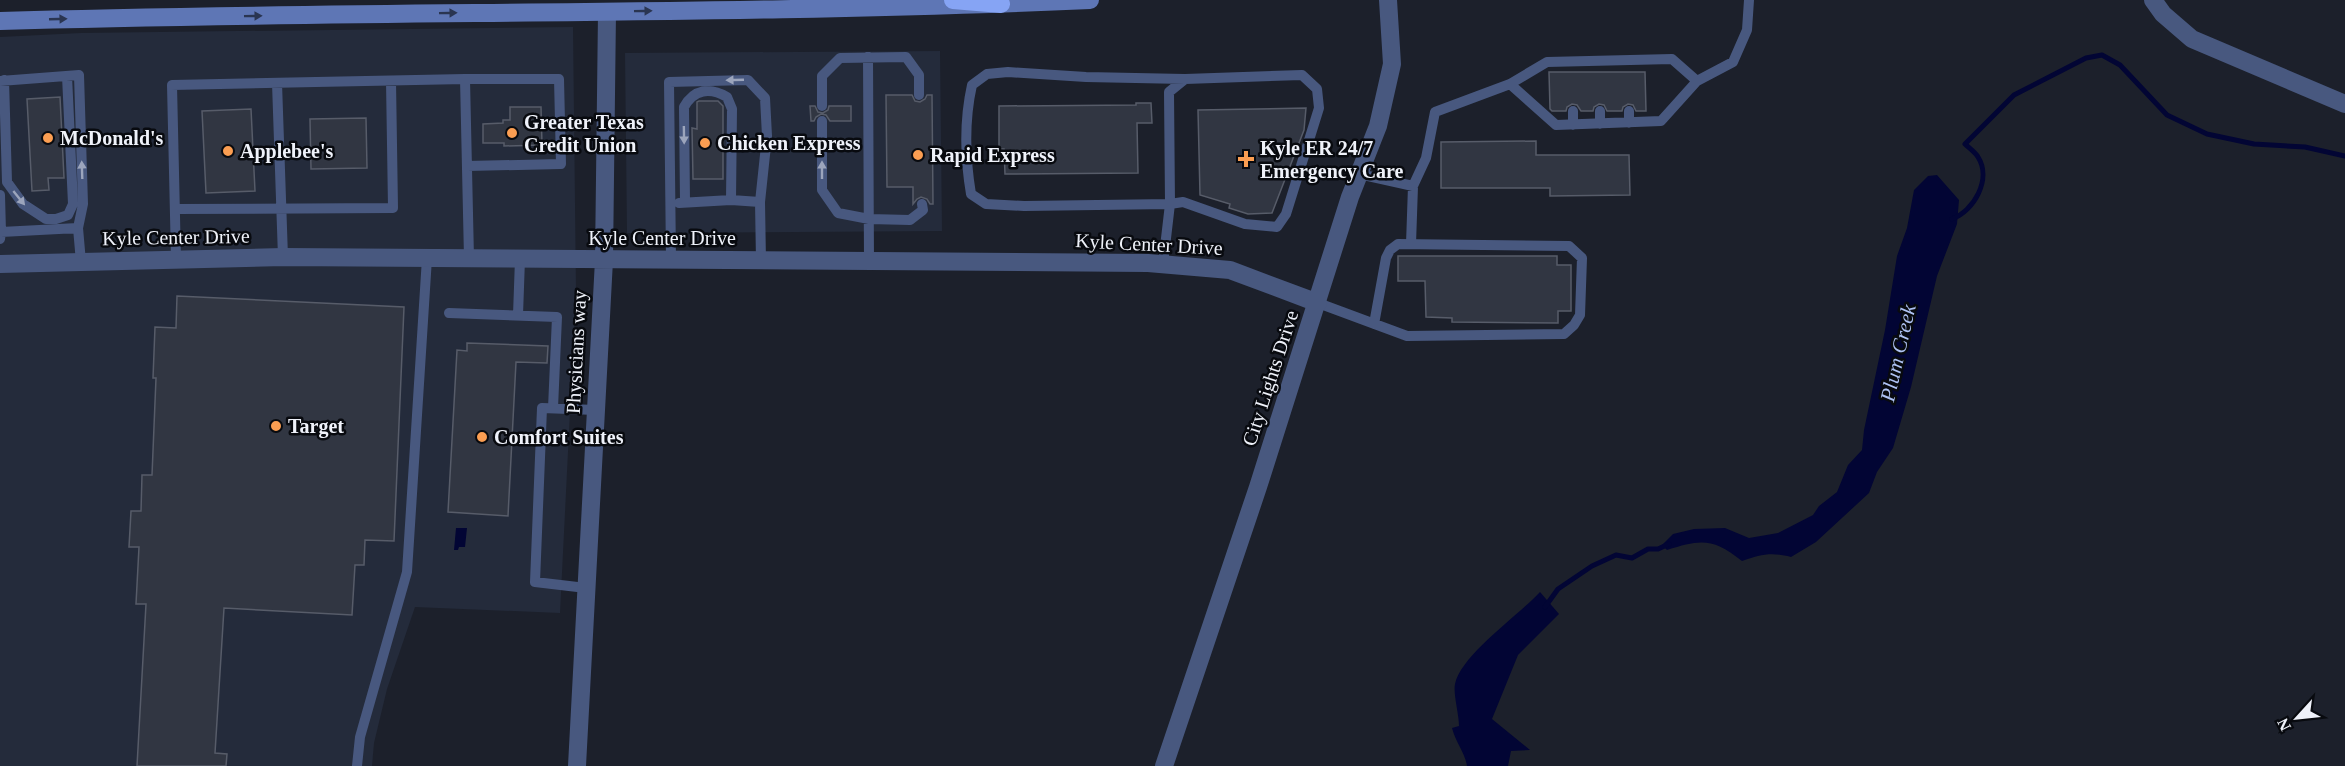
<svg xmlns="http://www.w3.org/2000/svg" width="2345" height="766" font-family="'Times New Roman',serif">
<style>
.built{fill:#242b3b}
.water{fill:#020534}
.lines{fill:none;stroke-linecap:round;stroke-linejoin:round}
.stream{stroke:#020534;stroke-width:5}
.building{fill:#313642;stroke:#575c69;stroke-width:1.5}
.lane{stroke:#48587f;stroke-width:10}
.street{stroke:#48587f;stroke-width:18}
.secondary{stroke:#5e76b5;stroke-width:18}
.highway{stroke:#86a4f4;stroke-width:18}
.oneway{fill:#2a3551}
.oneway2{fill:#9ca5bc}
.poi-dot{fill:#fb9e52;stroke:#080a0f;stroke-width:2}
.labels{text-anchor:middle;dominant-baseline:central;stroke-width:5;stroke-linejoin:round;paint-order:stroke}
.poi-label{font-size:20px;font-weight:bold;fill:#eff2fa;stroke:#080a0f;text-anchor:start}
.street-label{font-size:20px;fill:#eff2fa;stroke:#080a0f}
.water-label{font-size:21px;font-style:italic;fill:#aec2f3;stroke:#080a0f}
</style>
<rect width="100%" height="100%" fill="#1c202b"/>
<path class="built" d="M 573,27 L 576,291 L 560,613 L 415,607 L 387,689 L 374,743 L 372,766 L 0,766 L 0,37 L 81,33 Z
M 940,51 L 942,231 L 627,233 L 625,53 Z"/>
<path class="water" d="M 1937,175 L 1959,200 L 1957,224 L 1937,276 L 1911,387 L 1893,448 L 1877,472 L 1869,493 L 1816,542 L 1791,557 C 1772,552 1761,554 1742,561 C 1713,538 1701,539 1667,550 L 1662,545 L 1673,534 L 1694,529 L 1725,528 L 1749,538 L 1778,533 L 1813,515 L 1819,506 L 1837,492 L 1848,465 L 1862,450 L 1864,430 L 1885,330 L 1897,256 L 1907,228 L 1914,190 L 1928,176 Z
M 456,528 L 467,528 L 465,547 L 459,547 L 458,550 L 454,550 Z
M 1540,592 L 1559,614 L 1518,655 L 1492,719 L 1530,750 L 1511,751 L 1508,766 L 1467,766 C 1465,753 1456,743 1452,728 L 1459,726 C 1459,714 1453,694 1455,684 C 1461,655 1519,615 1540,592 Z"/>
<g class="lines">
<path class="stream" d="M 1952,219 C 1974,211 1992,179 1978,157 C 1975,152 1969,148 1965,144 L 2014,95 L 2086,58 L 2102,55 L 2120,65 L 2167,115 L 2207,134 L 2254,144 L 2305,147 L 2345,156
M 1545,607 L 1558,589 L 1592,566 L 1616,555 L 1632,558 L 1648,549 L 1658,549 L 1669,544"/>
</g>
<path class="building" d="M 1549,72 L 1645,72 L 1646,111 L 1636,111 L 1633,105 L 1628,104 L 1623,107 L 1622,111 L 1607,111 L 1604,105 L 1599,104 L 1594,107 L 1593,111 L 1581,111 L 1577,105 L 1572,104 L 1567,107 L 1566,111 L 1552,111 L 1550,109 Z
M 886,95 L 912,95 L 915,101 L 920,102 L 925,99 L 927,95 L 932,95 L 933,204 L 930,204 L 927,199 L 921,197 L 917,199 L 913,204 L 913,187 L 887,187 Z
M 60,97 L 64,178 L 48,178 L 49,190 L 32,191 L 27,99 Z
M 699,101 L 718,101 L 723,106 L 723,179 L 693,179 L 692,128 L 697,129 L 697,102 Z
M 1136,103 L 1151,103 L 1152,123 L 1137,123 L 1138,173 L 1005,174 L 1004,149 L 999,149 L 999,106 L 1136,105 Z
M 810,106 L 815,106 L 818,112 L 823,113 L 828,110 L 829,106 L 851,106 L 851,121 L 830,121 L 826,115 L 821,114 L 816,117 L 814,121 L 811,121 Z
M 510,107 L 541,107 L 542,145 L 504,146 L 504,143 L 483,143 L 483,124 L 503,123 L 503,120 L 510,120 Z
M 1306,108 L 1304,130 L 1272,213 L 1248,214 L 1229,208 L 1230,204 L 1200,195 L 1198,110 Z
M 251,109 L 255,191 L 206,193 L 202,111 Z
M 366,118 L 367,168 L 311,169 L 310,119 Z
M 1536,141 L 1536,155 L 1629,155 L 1630,195 L 1550,196 L 1550,188 L 1441,188 L 1441,142 Z
M 1398,256 L 1557,256 L 1557,265 L 1571,265 L 1571,311 L 1558,311 L 1558,323 L 1452,322 L 1452,318 L 1426,317 L 1425,281 L 1398,281 Z
M 177,296 L 404,307 L 394,541 L 365,540 L 364,565 L 355,565 L 352,615 L 224,608 L 215,753 L 227,754 L 226,766 L 137,766 L 146,604 L 136,604 L 139,547 L 129,547 L 131,511 L 141,511 L 142,475 L 152,475 L 156,378 L 153,378 L 155,327 L 176,328 Z
M 467,343 L 548,346 L 547,363 L 516,362 L 508,516 L 448,512 L 457,350 L 467,351 Z"/>
<g class="lines">
<path class="lane" d="M 868,57 L 869,262
M 465,79 L 559,79 L 561,164 L 467,166
M 4,80 L 7,182 L 23,204 L 46,219 L 56,219 L 68,215 L 73,204 L 67,76
M 0,81 L 79,75 L 83,204 L 78,228 L 81,262
M 277,83 L 283,257
M 1510,84 L 1556,125 L 1661,121 L 1697,81 L 1733,62 L 1747,30 L 1749,0
M 822,106 L 822,76 L 840,58 L 906,57 L 919,75 L 919,95
M 1573,111 L 1573,125
M 1629,111 L 1629,123
M 822,121 L 822,190 L 838,213 L 869,219 L 910,220 L 923,210 L 922,204
M 1600,124 L 1600,111
M 1359,174 L 1413,186 L 1426,158 L 1435,112 L 1510,84 L 1547,62 L 1672,59 L 1697,81
M 0,195 L 1,232
M 685,202 L 684,107 C 694,89 710,87 727,97 L 732,109 L 731,200
M 679,203 L 731,200 L 760,202
M 175,209 L 393,208 L 391,81
M 0,239 L 1,232 L 78,228
M 1411,244 L 1413,186
M 176,259 L 172,85 L 465,79 L 469,258
M 671,260 L 669,82 L 748,80 L 765,98 L 767,136 L 760,202 L 761,261
M 1163,264 L 1170,204 L 1183,202 L 1245,224 L 1277,227 L 1286,214 L 1319,108 L 1317,89 L 1302,75 L 1185,79 L 1169,92 L 1170,204 L 1024,206 L 986,204 L 971,194 C 965,158 964,121 972,85 L 987,74 L 1008,72 L 1086,77 L 1185,79
M 1318,303 L 1407,336 L 1564,334 L 1574,325 L 1580,315 L 1582,258 L 1569,246 L 1398,244 L 1390,250 L 1386,258 L 1374,324
M 449,313 L 557,317 L 553,408
M 518,315 L 520,259
M 586,588 L 535,582 L 542,408 L 596,410
M 357,766 L 360,737 L 407,572 L 427,258"/>
<path class="street" d="M 2153,0 L 2163,14 L 2192,39 L 2345,104
M 0,264 L 283,257 L 1148,263 L 1230,270 L 1318,303
M 577,766 L 604,260 L 607,12
M 1164,766 L 1258,487 L 1350,197 L 1378,126 L 1392,64 L 1388,0"/>
<path class="secondary" d="M 0,21 C 363,10 727,16 1090,0"/>
<path class="highway" d="M 953,0 L 1001,4"/>
</g>
<defs><path id="oneway-solid" d="M-6-.8H1V-3.2L6.5 0L1 3.2V.8H-6Z" transform="scale(1.5)"/></defs>
<g class="oneway">
<use href="#oneway-solid" transform="translate(643 11) rotate(-1)"/>
<use href="#oneway-solid" transform="translate(448 13) rotate(-1)"/>
<use href="#oneway-solid" transform="translate(253 16) rotate(-1)"/>
<use href="#oneway-solid" transform="translate(58 19) rotate(-2)"/>
</g>
<g class="oneway2">
<use href="#oneway-solid" transform="translate(735 80) rotate(178)"/>
<use href="#oneway-solid" transform="translate(684 135) rotate(89)"/>
<use href="#oneway-solid" transform="translate(82 170) rotate(-92)"/>
<use href="#oneway-solid" transform="translate(822 170) rotate(-90)"/>
<use href="#oneway-solid" transform="translate(19 198) rotate(51)"/>
</g>
<g class="poi-dot">
<circle cx="512" cy="133" r="6"/>
<circle cx="48" cy="138" r="6"/>
<circle cx="705" cy="143" r="6"/>
<circle cx="228" cy="151" r="6"/>
<circle cx="918" cy="155" r="6"/>
<path d="M1243 150h6v6h6v6h-6v6h-6v-6h-6v-6h6z"/>
<circle cx="276" cy="426" r="6"/>
<circle cx="482" cy="437" r="6"/>
</g>
<g class="labels">
<g class="poi-label">
<text x="524" y="122">Greater Texas<tspan x="524" dy="23">Credit Union</tspan></text>
<text x="60" y="138">McDonald's</text>
<text x="717" y="143">Chicken Express</text>
<text x="1260" y="148">Kyle ER 24/7<tspan x="1260" dy="23">Emergency Care</tspan></text>
<text x="240" y="151">Applebee's</text>
<text x="930" y="155">Rapid Express</text>
<text x="288" y="426">Target</text>
<text x="494" y="437">Comfort Suites</text>
</g>
<g class="street-label">
<text transform="translate(176 237) rotate(-1)">Kyle Center Drive</text>
<text x="662" y="238">Kyle Center Drive</text>
<text transform="translate(1149 244) rotate(3)">Kyle Center Drive</text>
<text transform="translate(576 352) rotate(-87)">Physicians way</text>
<text transform="translate(1270 378) rotate(-72)">City Lights Drive</text>
</g>
<g class="water-label">
<text transform="translate(1898 353) rotate(-77)">Plum Creek</text>
</g>
</g>
<g transform="translate(2297 718) rotate(243)" stroke="#080a0f" stroke-width="4.5" paint-order="stroke">
<path d="M0-4.5L10 22L0 15L-10 22Z" fill="#eff2fa"/>
<text y="-9" font-size="16" font-weight="bold" text-anchor="middle" fill="#eff2fa">N</text>
</g>
</svg>
